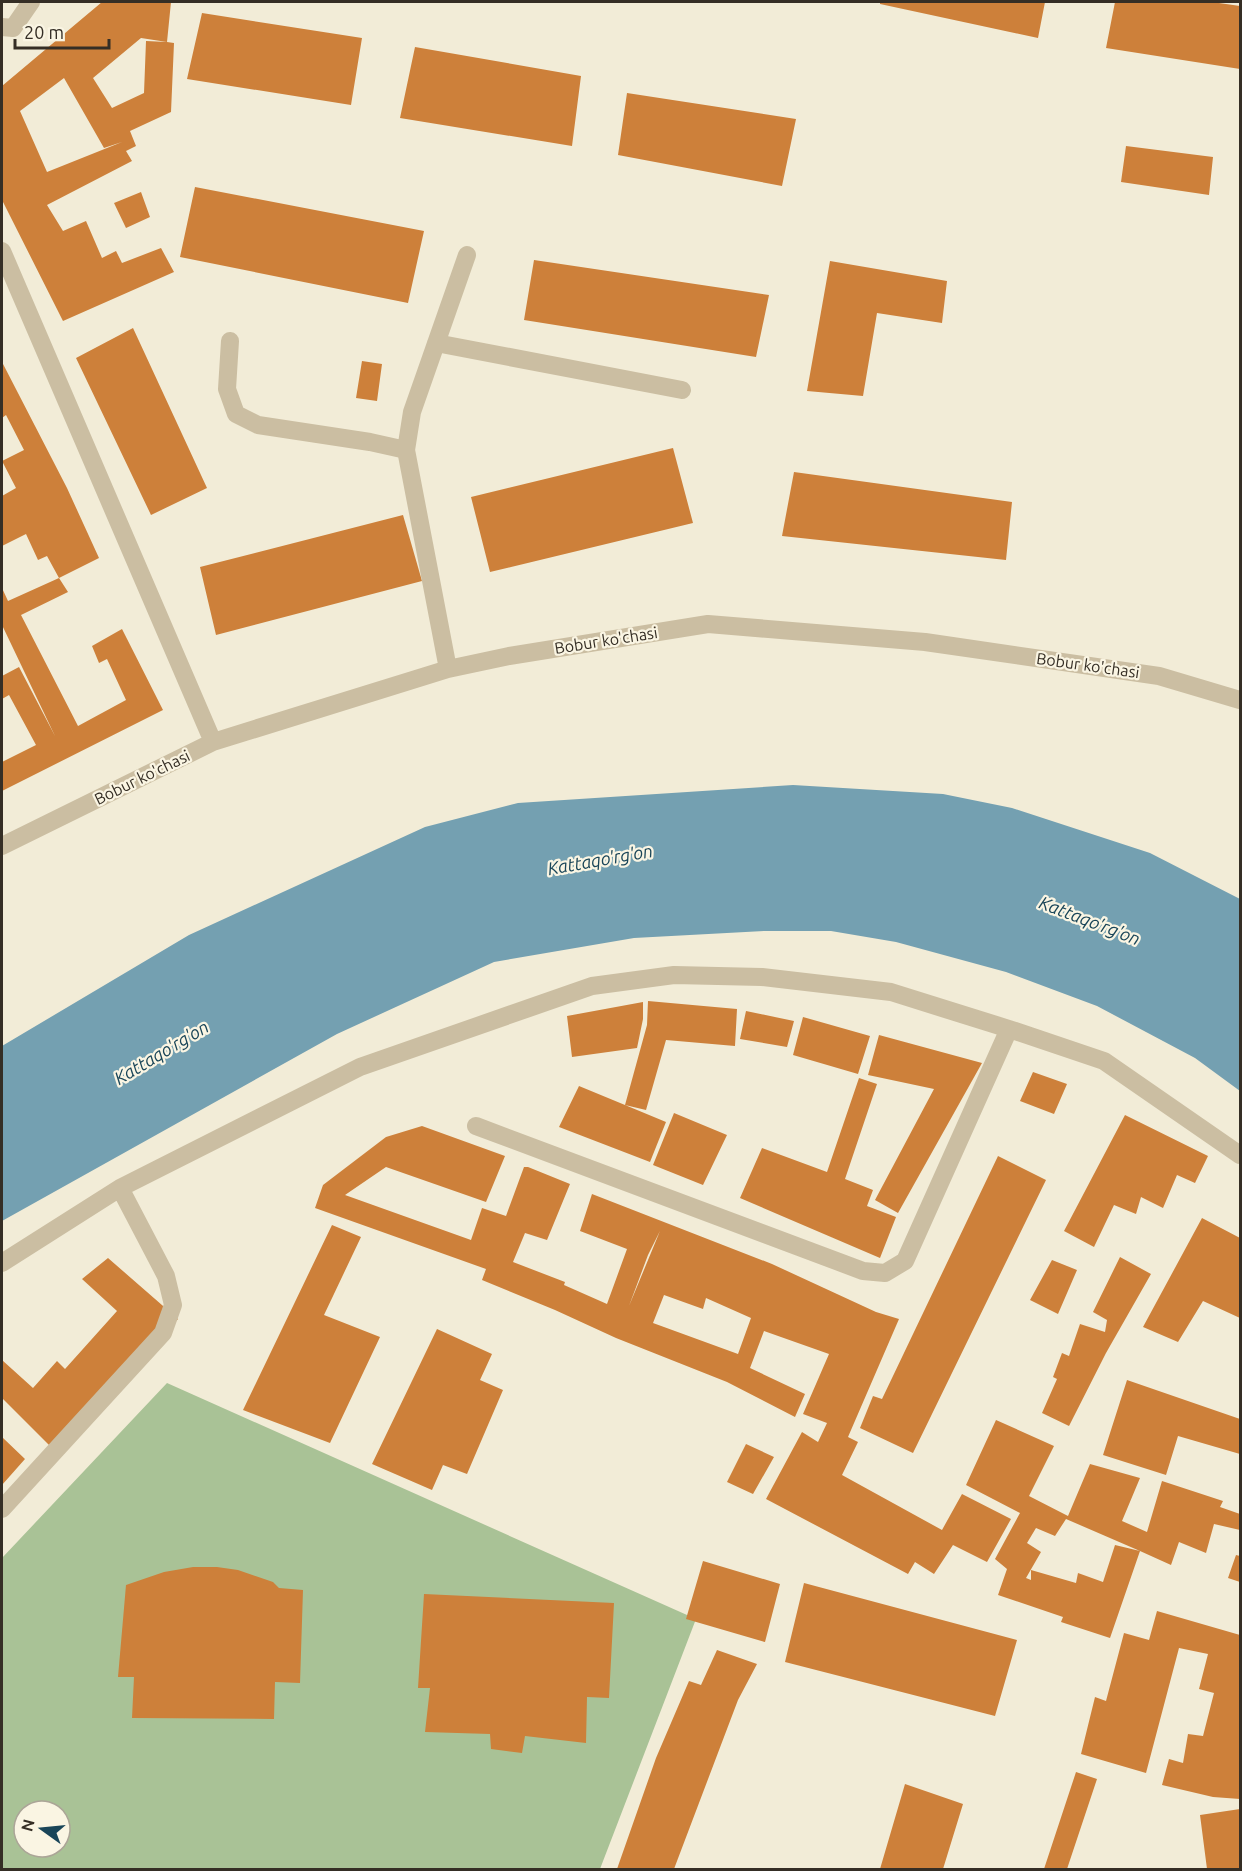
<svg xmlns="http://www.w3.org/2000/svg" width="1242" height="1871" font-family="Ubuntu,sans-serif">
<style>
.green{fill:#a9c296;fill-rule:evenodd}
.water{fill:#74a0b1}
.building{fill:#cd803a;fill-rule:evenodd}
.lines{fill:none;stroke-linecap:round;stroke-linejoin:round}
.minor{stroke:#cbbea2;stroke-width:18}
.labels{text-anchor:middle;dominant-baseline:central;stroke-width:4.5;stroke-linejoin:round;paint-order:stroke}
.street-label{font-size:16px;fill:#352e25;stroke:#faf5e3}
.water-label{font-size:18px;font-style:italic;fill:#194558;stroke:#faf5e3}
</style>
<rect width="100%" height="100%" fill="#f2ecd7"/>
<path class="green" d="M 167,1383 L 696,1619 L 600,1869 L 2,1869 L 2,1558 ZM 24,1811 L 60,1811 L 60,1847 L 24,1847 Z"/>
<path class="water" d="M 793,785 L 943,794 L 1012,808 L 1150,853 L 1240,899 L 1240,1091 L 1195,1058 L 1097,1006 L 1006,972 L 896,942 L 831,931 L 764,931 L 634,938 L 494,962 L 337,1034 L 2,1221 L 2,1046 L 189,935 L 425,827 L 518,803 Z"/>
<path class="building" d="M 102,2 L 171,2 L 167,42 L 174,43 L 171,112 L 130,131 L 136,146 L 126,151 L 132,161 L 47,205 L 63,231 L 86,221 L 102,258 L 116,251 L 122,263 L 161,248 L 174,272 L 63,321 L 2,200 L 2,86 ZM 141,38 L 167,42 L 146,41 L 144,93 L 112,108 L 93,78 ZM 64,78 L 104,148 L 122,142 L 47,172 L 20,111 Z
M 880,2 L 1045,2 L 1038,38 L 880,4 Z
M 1115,2 L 1212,2 L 1240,6 L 1240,69 L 1106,48 Z
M 202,13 L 362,38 L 351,105 L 187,79 Z
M 415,47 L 581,76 L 572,146 L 400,118 Z
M 627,93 L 796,119 L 782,186 L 618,155 Z
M 1126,146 L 1213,157 L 1209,195 L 1121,182 Z
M 195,187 L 424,231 L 408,303 L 180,257 Z
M 141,192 L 150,217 L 126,228 L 114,203 Z
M 534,260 L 769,295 L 756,357 L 524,320 Z
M 830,261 L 947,281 L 942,323 L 877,313 L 863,396 L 807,391 Z
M 133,328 L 207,488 L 151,515 L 76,358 Z
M 362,361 L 382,364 L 377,401 L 356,398 Z
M 2,362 L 67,488 L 99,558 L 59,578 L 68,592 L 21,615 L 78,726 L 126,700 L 107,659 L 99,663 L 92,646 L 122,629 L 163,710 L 2,791 L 2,762 L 36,745 L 9,695 L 2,699 L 2,676 L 19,667 L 55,736 L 2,625 L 2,588 L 8,601 L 59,578 L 47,556 L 38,560 L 26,534 L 2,546 L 2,496 L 16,488 L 2,461 L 24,450 L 6,415 L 2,418 Z
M 673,448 L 693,523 L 490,572 L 471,497 Z
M 794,472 L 1012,502 L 1006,560 L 782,536 Z
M 403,515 L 422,581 L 216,635 L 200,567 Z
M 648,1001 L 737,1009 L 735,1046 L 666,1040 L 646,1110 L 625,1105 L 666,1122 L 650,1162 L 559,1127 L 579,1086 L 625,1105 L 647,1025 Z
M 643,1002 L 643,1019 L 637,1048 L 572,1057 L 567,1016 Z
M 746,1011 L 794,1021 L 787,1047 L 740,1039 Z
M 803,1017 L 870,1036 L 858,1074 L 793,1055 Z
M 879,1035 L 982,1063 L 898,1213 L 875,1200 L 934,1089 L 868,1075 Z
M 1033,1072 L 1067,1084 L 1054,1114 L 1020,1101 Z
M 859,1078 L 877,1084 L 845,1179 L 873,1190 L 867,1206 L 896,1217 L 880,1258 L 740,1198 L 762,1148 L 827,1172 Z
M 674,1113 L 727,1135 L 703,1185 L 653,1165 Z
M 1125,1115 L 1208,1156 L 1195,1183 L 1177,1175 L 1163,1208 L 1141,1197 L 1136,1214 L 1114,1205 L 1094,1247 L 1064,1231 Z
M 422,1126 L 505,1156 L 486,1202 L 386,1167 L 345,1195 L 471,1240 L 482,1208 L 506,1216 L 524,1167 L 528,1167 L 570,1184 L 547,1240 L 525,1233 L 513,1262 L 565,1282 L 564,1285 L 607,1304 L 627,1249 L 580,1231 L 592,1194 L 772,1264 L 876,1312 L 899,1319 L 848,1437 L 858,1442 L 842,1475 L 942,1530 L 962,1494 L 1011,1519 L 987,1562 L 953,1545 L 934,1574 L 915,1562 L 908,1574 L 766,1499 L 802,1432 L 818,1442 L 827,1423 L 803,1414 L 829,1354 L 764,1331 L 750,1368 L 805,1394 L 795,1417 L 727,1382 L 616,1338 L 555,1310 L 482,1280 L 486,1269 L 315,1208 L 323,1185 L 386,1137 ZM 660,1231 L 629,1306 L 648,1255 ZM 664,1295 L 703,1309 L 706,1298 L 751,1318 L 738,1354 L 653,1323 Z
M 998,1156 L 1046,1180 L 913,1453 L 860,1428 L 873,1396 L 882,1399 Z
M 1202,1218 L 1240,1238 L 1240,1318 L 1203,1301 L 1178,1342 L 1143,1327 Z
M 332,1225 L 361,1237 L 324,1315 L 380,1337 L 330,1443 L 243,1410 Z
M 1120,1257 L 1151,1274 L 1106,1353 L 1069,1426 L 1042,1413 L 1057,1379 L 1053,1377 L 1062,1353 L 1069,1356 L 1080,1324 L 1105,1332 L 1107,1320 L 1093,1312 Z
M 108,1258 L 178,1319 L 55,1451 L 2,1398 L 2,1360 L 33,1388 L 57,1361 L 65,1369 L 117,1311 L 82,1279 Z
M 1052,1260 L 1077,1270 L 1058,1314 L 1030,1300 Z
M 437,1329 L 492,1354 L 480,1380 L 503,1390 L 467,1474 L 443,1465 L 432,1490 L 372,1464 Z
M 1127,1380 L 1240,1419 L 1240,1454 L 1178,1436 L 1166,1475 L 1103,1455 Z
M 996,1420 L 1054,1446 L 1029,1496 L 1068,1516 L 1090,1464 L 1140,1478 L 1122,1521 L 1147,1532 L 1162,1481 L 1223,1501 L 1220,1507 L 1240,1514 L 1240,1530 L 1214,1524 L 1206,1553 L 1179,1542 L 1171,1565 L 1140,1551 L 1110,1638 L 1061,1622 L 1063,1617 L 998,1595 L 1007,1569 L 995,1559 L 1020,1513 L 966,1485 ZM 1066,1519 L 1140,1551 L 1115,1545 L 1103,1582 L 1078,1573 L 1076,1583 L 1031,1570 L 1031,1580 L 1026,1578 L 1041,1552 L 1027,1543 L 1036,1528 L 1055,1536 Z
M 2,1437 L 25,1459 L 2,1485 Z
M 746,1444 L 774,1457 L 753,1494 L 727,1482 Z
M 1236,1555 L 1240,1556 L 1240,1582 L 1228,1578 Z
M 703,1561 L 780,1584 L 765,1642 L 686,1619 Z
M 193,1567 L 217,1567 L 238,1570 L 273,1582 L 279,1588 L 303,1590 L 300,1683 L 275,1682 L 274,1719 L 132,1718 L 134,1677 L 118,1677 L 126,1585 L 164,1572 Z
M 804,1583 L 1017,1640 L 995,1716 L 785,1662 Z
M 424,1594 L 614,1603 L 609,1698 L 587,1697 L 586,1743 L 525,1736 L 522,1753 L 491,1749 L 490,1734 L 425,1732 L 430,1688 L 418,1688 Z
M 1157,1611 L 1240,1635 L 1240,1799 L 1213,1797 L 1162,1785 L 1169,1759 L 1183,1763 L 1188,1734 L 1203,1736 L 1214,1693 L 1199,1689 L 1208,1654 L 1179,1648 L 1146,1773 L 1081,1754 L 1095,1697 L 1106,1701 L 1124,1633 L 1149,1640 Z
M 717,1650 L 757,1664 L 738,1700 L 674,1869 L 617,1869 L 656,1758 L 689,1681 L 701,1685 Z
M 1076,1772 L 1097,1779 L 1067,1869 L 1044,1869 Z
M 905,1784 L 963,1804 L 943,1869 L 880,1869 Z
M 1240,1809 L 1240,1869 L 1207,1869 L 1200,1815 Z"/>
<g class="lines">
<path class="minor" d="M 2,27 L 13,28 L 31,2
M 2,251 L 213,742
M 230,341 L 227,389 L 236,414 L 258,425 L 370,442 L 406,450
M 436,343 L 682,390
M 448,669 L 406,450 L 412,412 L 467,255
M 2,846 L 213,742 L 448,669 L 509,656 L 708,624 L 925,642 L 1159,676 L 1240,700
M 476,1126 L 863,1271 L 885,1273 L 905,1261 L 1009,1029
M 2,1263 L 120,1188 L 360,1067 L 592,986 L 674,975 L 762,977 L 891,992 L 1009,1029 L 1104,1061 L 1240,1155
M 2,1509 L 163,1333 L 173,1305 L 166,1276 L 120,1188"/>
</g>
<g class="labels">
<g class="street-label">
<text transform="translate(606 640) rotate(-9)">Bobur ko'chasi</text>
<text transform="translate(1088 665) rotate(8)">Bobur ko'chasi</text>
<text transform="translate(142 777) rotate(-26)">Bobur ko'chasi</text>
</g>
<g class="water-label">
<text transform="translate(600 859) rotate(-10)">Kattaqo'rg'on</text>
<text transform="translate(1090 920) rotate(21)">Kattaqo'rg'on</text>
<text transform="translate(161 1052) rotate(-31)">Kattaqo'rg'on</text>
</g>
</g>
<rect width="1242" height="1871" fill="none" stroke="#352e25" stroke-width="6"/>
<g transform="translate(42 1829) rotate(285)"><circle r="28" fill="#faf5e3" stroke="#aba597" stroke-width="1.5"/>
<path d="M0-4.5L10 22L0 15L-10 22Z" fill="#194558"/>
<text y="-9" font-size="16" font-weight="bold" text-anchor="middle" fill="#352e25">N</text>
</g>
<path d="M15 39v9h94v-9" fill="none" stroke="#352e25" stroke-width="3"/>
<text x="24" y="39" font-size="18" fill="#352e25" stroke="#faf5e3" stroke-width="4.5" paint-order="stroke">20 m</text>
</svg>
